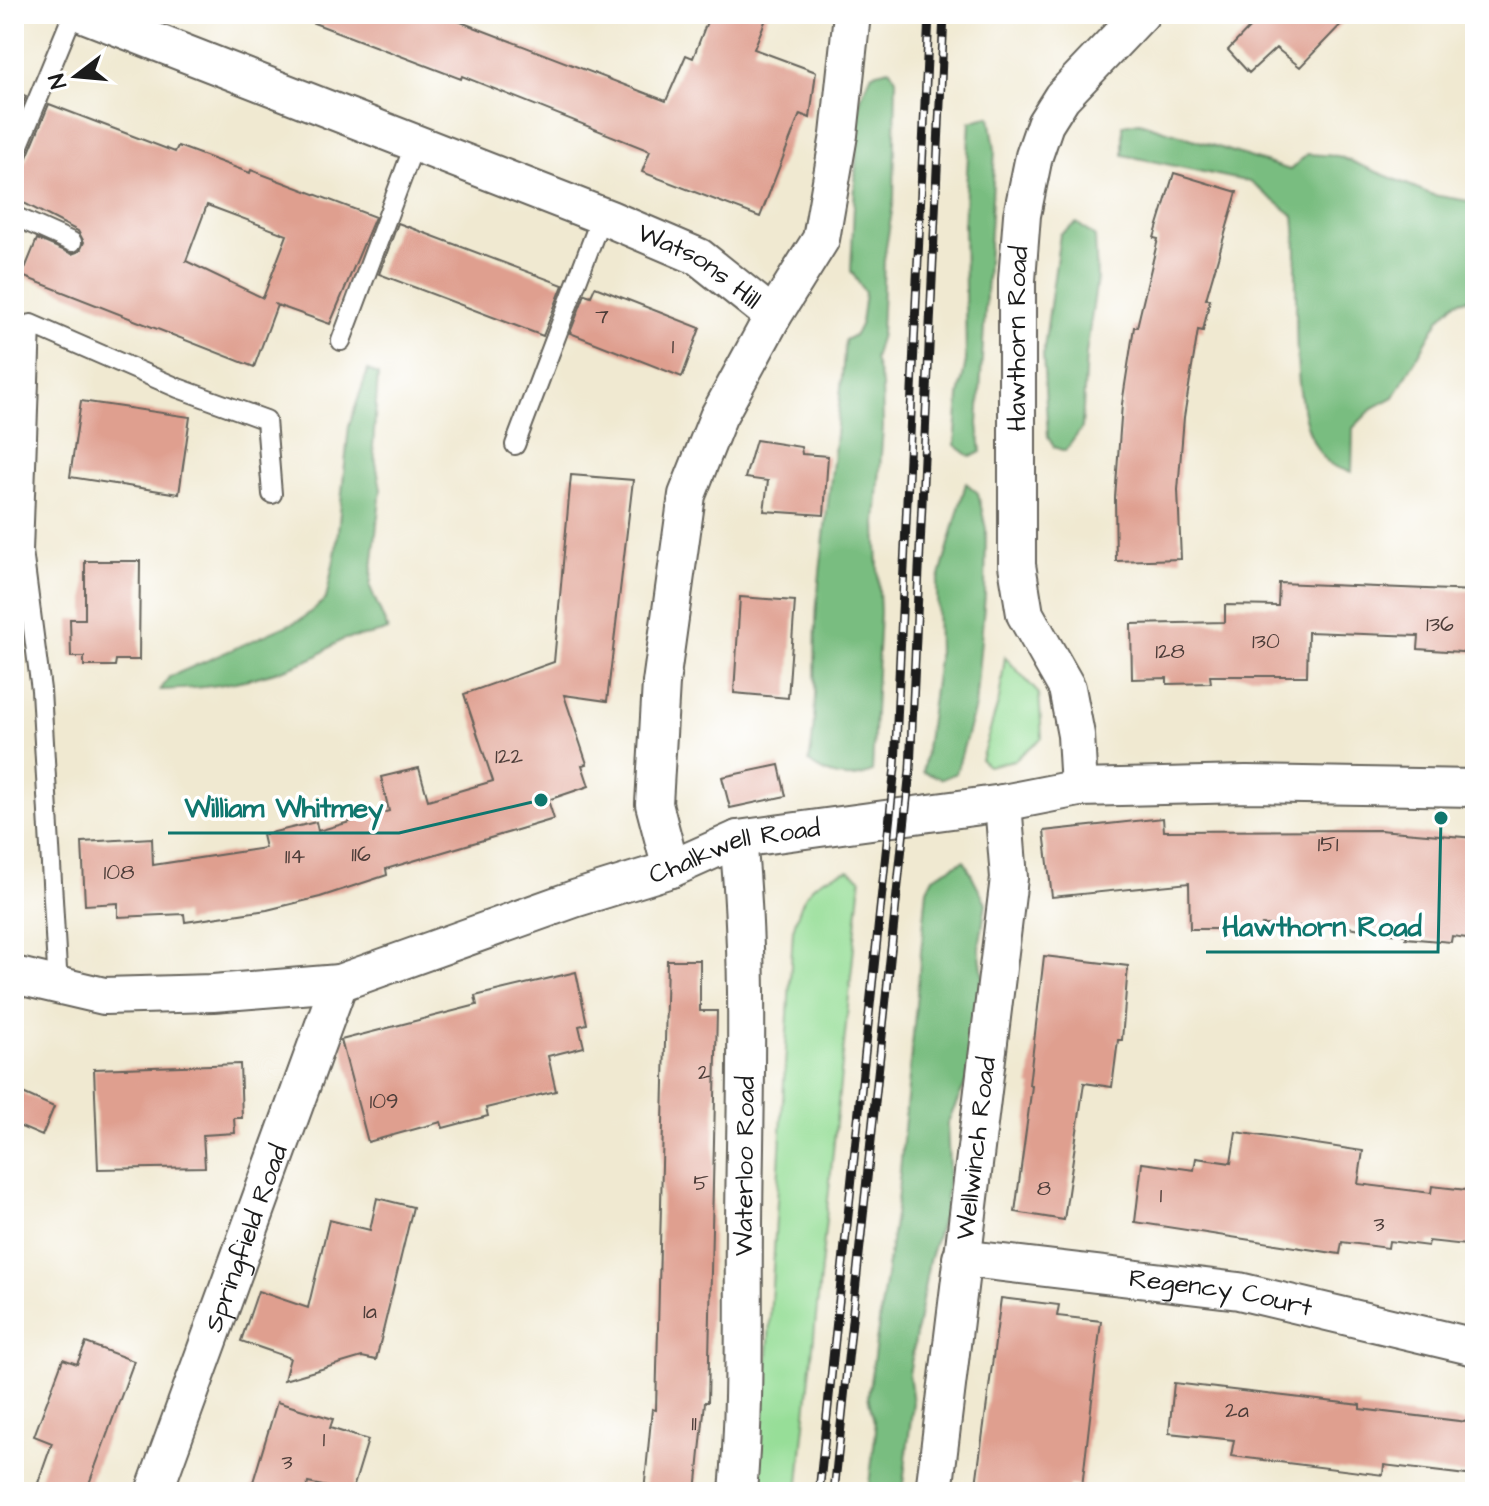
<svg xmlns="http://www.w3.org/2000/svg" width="1489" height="1506" font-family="'Architects Daughter',sans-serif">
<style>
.green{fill:#97de98;stroke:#5a7d5a;stroke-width:2}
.forest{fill:#79bd80;stroke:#4a6c4e;stroke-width:2}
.building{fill:#df9f8f;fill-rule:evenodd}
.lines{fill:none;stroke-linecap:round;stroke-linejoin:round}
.lane-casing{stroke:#66645b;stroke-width:22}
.street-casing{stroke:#66645b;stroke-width:40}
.lane{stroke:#fff;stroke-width:18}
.street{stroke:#fff;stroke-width:36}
.rail-casing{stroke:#1c1c1c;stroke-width:9}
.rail{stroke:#fff;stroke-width:6;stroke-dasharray:18;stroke-linecap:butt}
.labels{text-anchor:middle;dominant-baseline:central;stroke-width:7;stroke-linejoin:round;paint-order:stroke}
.number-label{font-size:22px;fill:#4d3d39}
.street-label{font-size:26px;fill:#1c1c1c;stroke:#fff}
.leader{fill:none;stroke:#0f766e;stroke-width:3}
.callout-dot{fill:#0f766e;stroke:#fff;stroke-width:3}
.callout-label{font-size:28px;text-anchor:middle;font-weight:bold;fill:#0f766e;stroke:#fff;stroke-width:7;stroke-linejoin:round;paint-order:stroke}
</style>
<rect width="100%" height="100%" fill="#fff"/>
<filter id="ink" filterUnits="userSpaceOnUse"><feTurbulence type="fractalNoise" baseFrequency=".0125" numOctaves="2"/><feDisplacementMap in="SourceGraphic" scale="16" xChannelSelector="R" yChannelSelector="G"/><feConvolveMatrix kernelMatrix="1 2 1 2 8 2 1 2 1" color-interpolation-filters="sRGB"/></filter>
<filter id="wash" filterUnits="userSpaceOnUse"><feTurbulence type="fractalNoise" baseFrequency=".006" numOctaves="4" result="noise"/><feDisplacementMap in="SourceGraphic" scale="32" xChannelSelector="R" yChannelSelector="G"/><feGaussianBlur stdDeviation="1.8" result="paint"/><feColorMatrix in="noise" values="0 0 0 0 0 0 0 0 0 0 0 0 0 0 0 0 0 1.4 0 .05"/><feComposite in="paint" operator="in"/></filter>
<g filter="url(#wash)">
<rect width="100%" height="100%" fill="#f0e9d1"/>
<path class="green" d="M 1005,657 L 1039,694 L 1042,738 L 1014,760 L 988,766 L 981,760 L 999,700 Z
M 849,870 L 861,879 L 798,1492 L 755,1492 L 767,1370 L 793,930 C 804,892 809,880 849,870 Z"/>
<path class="forest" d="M 890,69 L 896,79 L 894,199 L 884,260 L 881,334 L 874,359 L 882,385 L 883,427 L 876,523 L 880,612 L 872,772 C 850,782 827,777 809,762 C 819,709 813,656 817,603 C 825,515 839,428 845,340 L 855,335 L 861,323 L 865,293 L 851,271 L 858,117 L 861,97 L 872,73 Z
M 990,116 L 995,150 L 978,424 L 981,452 L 971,457 L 955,445 L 959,397 L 966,361 L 964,222 L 970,122 Z
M 1139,122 L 1290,170 L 1307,154 L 1338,156 L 1433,195 L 1475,202 L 1475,297 L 1456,302 L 1440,318 L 1394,397 L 1373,408 L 1353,428 L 1352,472 C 1345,470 1335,468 1329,463 C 1281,423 1302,276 1294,216 L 1250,182 L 1123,155 L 1123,125 Z
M 1077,223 L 1095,237 L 1097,279 L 1086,354 L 1082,428 L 1065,451 L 1054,447 L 1048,437 L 1043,355 L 1060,234 Z
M 368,370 L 378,375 L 373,447 L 381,489 L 370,587 L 388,630 C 373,636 360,636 345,639 C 334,642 324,653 313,658 C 264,679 213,689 160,690 L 169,677 L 302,619 L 326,599 L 336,550 L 349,426 Z
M 966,483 L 978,493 L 986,529 L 985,595 L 975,707 L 956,773 L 942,779 L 923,772 L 938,659 L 937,587 Z
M 964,860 L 986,903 L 979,948 L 983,975 L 967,1080 L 947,1124 L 949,1168 L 945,1210 L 929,1261 L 909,1374 L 913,1402 L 902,1492 L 868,1492 L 876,1430 L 868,1396 L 897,1202 L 927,889 L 933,877 Z"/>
<g id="blocks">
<path class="building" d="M 298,14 L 440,14 L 666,101 L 686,55 L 693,58 L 710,14 L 768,14 L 754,49 L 816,72 L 810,118 L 800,114 L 760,217 L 642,172 L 650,151 L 462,76 L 461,79 L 298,17 Z
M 1243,14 L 1351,14 L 1300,67 L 1276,48 L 1249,73 L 1228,50 L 1253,24 Z
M 14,91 L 26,96 L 14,126 Z
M 49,104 L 175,152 L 178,146 L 250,173 L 251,170 L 375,217 L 330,324 L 274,304 L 277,305 L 254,367 L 22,276 L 37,239 L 72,254 L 80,251 L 84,242 L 78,231 L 14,198 L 14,169 L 25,162 ZM 207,205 L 287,235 L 263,298 L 186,261 Z
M 1174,173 L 1237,192 L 1206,299 L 1210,299 L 1203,331 L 1198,330 L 1184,417 L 1178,490 L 1181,559 L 1116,561 L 1115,498 L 1122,404 L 1134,327 L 1137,327 L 1158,239 L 1154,238 Z
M 398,223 L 563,285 L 543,336 L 379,274 Z
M 595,287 L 700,328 L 682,377 L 570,333 L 585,294 L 591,296 Z
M 81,401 L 190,417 L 179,494 L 70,477 Z
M 756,440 L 801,447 L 802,454 L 828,456 L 824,515 L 764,511 L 768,481 L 745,478 Z
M 571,475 L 633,480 L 607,701 L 564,695 L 587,764 L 582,765 L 589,786 L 548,800 L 554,819 L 386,869 L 387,875 L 320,897 L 267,910 L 185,922 L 184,914 L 118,917 L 118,903 L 85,905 L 82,842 L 152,838 L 153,865 L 265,848 L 262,835 L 316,822 L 318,831 L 389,811 L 381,777 L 419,768 L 428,800 L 493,781 L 464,694 L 554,662 Z
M 85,561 L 140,561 L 139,660 L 116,660 L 115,666 L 84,666 L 84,657 L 71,657 L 70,619 L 85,619 Z
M 1279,583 L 1475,591 L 1475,653 L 1418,649 L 1419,636 L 1308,632 L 1307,676 L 1210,676 L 1211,683 L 1167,684 L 1167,678 L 1132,679 L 1131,624 L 1225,622 L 1225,605 L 1278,606 Z
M 740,597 L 795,601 L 788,698 L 734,693 Z
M 779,765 L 786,796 L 730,808 L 722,777 Z
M 1163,818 L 1164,831 L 1379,830 L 1475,838 L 1475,939 L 1452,936 L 1451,942 L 1406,938 L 1407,935 L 1347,927 L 1262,925 L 1263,929 L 1190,929 L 1189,883 L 1052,897 L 1044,831 Z
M 1044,956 L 1128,966 L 1122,1040 L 1118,1040 L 1112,1087 L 1084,1083 L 1064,1220 L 1015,1212 L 1032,1086 L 1029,1085 Z
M 667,960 L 700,960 L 700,1011 L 717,1011 L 708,1402 L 705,1402 L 696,1492 L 644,1492 L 652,1409 L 656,1410 Z
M 576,972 L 587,1024 L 579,1026 L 584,1047 L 548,1056 L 556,1091 L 486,1108 L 488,1116 L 443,1128 L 441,1122 L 368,1142 L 341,1040 L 477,1005 L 475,996 Z
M 240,1064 L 242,1118 L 234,1118 L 235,1133 L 203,1135 L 205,1167 L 98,1169 L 94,1069 Z
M 14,1089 L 54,1107 L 42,1136 L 14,1124 Z
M 1236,1132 L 1363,1151 L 1358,1184 L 1431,1193 L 1432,1186 L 1475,1191 L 1475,1246 L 1429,1241 L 1428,1246 L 1389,1241 L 1388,1248 L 1342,1242 L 1340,1254 L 1135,1222 L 1142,1163 L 1194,1170 L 1196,1158 L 1231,1163 Z
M 377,1198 L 413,1207 L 376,1360 L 362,1357 L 284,1380 L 290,1358 L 241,1341 L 258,1291 L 308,1308 L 329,1220 L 370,1230 Z
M 1001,1298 L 1059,1305 L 1057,1316 L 1101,1321 L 1082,1487 L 1069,1485 L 1069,1492 L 975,1492 Z
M 86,1343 L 134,1361 L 86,1492 L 61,1492 L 38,1483 L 52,1443 L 34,1436 L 63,1359 L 77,1364 Z
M 1174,1383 L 1360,1405 L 1360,1409 L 1475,1423 L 1475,1476 L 1384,1465 L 1383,1475 L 1231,1456 L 1234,1440 L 1169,1433 Z
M 277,1402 L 333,1419 L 330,1428 L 368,1440 L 352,1492 L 308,1483 L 306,1492 L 250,1492 Z"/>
</g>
</g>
<g filter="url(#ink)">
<use href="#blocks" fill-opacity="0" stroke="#66645b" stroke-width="2"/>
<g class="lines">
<defs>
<path id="lane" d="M 14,157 L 73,14
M 14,216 L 72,242
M 341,341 L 415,143
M 515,445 L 602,215
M 58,987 L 41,690 L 23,551 L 31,324 L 178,388 L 266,420 L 272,494"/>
<g id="street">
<path id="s1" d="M 84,14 L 610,219 L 699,257 L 773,316"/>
<path id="s2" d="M 1079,788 L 1076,735 L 1067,688 L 1025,614 L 1017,565 L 1017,280 L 1022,215 L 1034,156 L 1045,124 L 1062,97 L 1141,14"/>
<path d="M 671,869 L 654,804 L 661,683 L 687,495 L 718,417 L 773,316 L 821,239 L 839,135 L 852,14"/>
<path id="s3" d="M 14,975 L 104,996 L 213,993 L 339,983 L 574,899 L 671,869 L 738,839 L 1003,803 L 1079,788 L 1246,784 L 1475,788"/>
<path id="s4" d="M 961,1258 L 1239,1291 L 1475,1347"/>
<path id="s5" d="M 154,1492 L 339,983"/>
<path id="s6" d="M 738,1492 C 746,1403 743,1313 744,1224 C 745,1096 751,967 738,839"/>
<path id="s7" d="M 934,1492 L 1009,878 L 1003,803"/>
</g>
</defs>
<use href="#lane" class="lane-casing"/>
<use href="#street" class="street-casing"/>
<use href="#lane" class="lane"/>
<use href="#street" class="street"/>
<defs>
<path id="rail" d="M 819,1492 L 895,767 L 929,14
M 834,1492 L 910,770 L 944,14"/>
</defs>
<use href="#rail" class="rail-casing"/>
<use href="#rail" class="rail"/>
</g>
</g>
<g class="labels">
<g class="number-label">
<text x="602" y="316">7</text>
<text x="673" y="346">1</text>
<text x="1440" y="624">136</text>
<text x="1266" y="641">130</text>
<text x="1170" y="651">128</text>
<text x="509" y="756">122</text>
<text x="1328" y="844">151</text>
<text x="361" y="854">116</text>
<text x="295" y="856">114</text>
<text x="119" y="872">108</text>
<text x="704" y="1072">2</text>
<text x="384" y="1101">109</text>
<text x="701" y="1183">5</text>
<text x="1044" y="1188">8</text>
<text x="1161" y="1195">1</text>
<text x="1379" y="1224">3</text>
<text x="370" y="1311">1a</text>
<text x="1237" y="1410">2a</text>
<text x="694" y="1423">11</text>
<text x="324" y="1439">1</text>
<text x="287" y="1462">3</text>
</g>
<g class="street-label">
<text stroke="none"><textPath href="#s1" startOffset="666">Watsons Hill</textPath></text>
<text stroke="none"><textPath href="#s2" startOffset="462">Hawthorn Road</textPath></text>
<text stroke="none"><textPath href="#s3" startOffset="746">Chalkwell Road</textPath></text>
<text stroke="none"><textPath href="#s7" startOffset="346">Wellwinch Road</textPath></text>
<text stroke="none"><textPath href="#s6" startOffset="326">Waterloo Road</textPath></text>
<text stroke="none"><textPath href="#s5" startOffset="270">Springfield Road</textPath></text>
<text stroke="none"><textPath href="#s4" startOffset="262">Regency Court</textPath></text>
</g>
</g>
<path class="leader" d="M541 800L399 833H168M1441 818L1438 952H1206"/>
<g class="callout-dot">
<circle cx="541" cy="800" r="8"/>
<circle cx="1441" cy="818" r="8"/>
</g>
<g class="callout-label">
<text x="284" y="817">William Whitmey</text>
<text x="1322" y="936">Hawthorn Road</text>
</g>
<rect width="1489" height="1506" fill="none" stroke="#fff" stroke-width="48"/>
<g transform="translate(76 76) rotate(254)" stroke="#ffffff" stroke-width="6" paint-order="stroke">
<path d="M0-6L14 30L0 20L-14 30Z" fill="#1c1c1c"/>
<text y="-12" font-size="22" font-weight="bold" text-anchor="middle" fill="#1c1c1c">N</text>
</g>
</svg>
